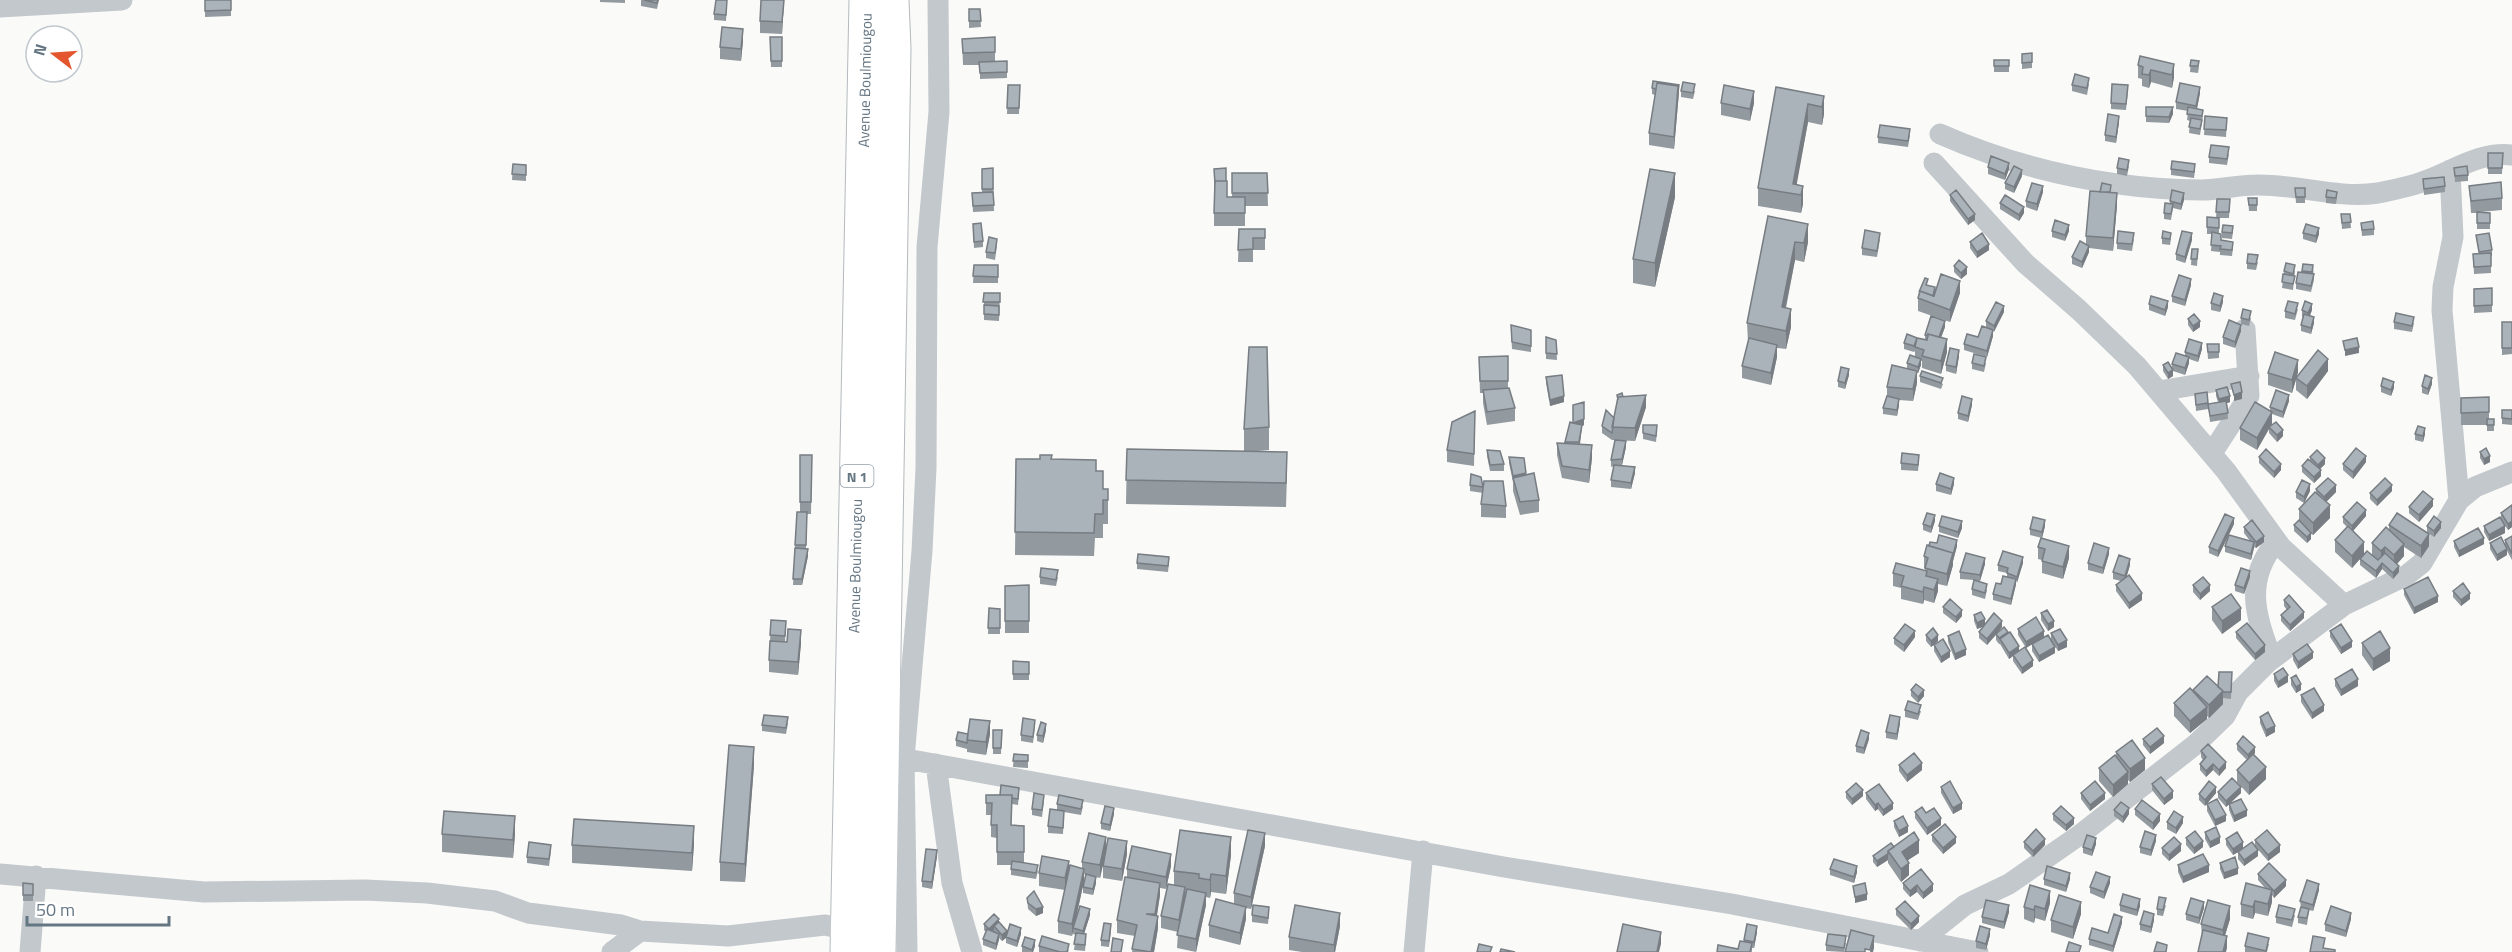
<svg xmlns="http://www.w3.org/2000/svg" width="2512" height="952" font-family="'Titillium Web',sans-serif">
<style>
.lines{fill:none;stroke-linecap:round;stroke-linejoin:round}
.trunk-casing{stroke:#b4b9bd;stroke-width:35}
.minor{stroke:#c3c8cc;stroke-width:21}
.trunk{stroke:#fff;stroke-width:33}
.wall{fill:#929a9f}
.shaded-wall{fill:#777d82}
.building{fill:#aab3b9;stroke:#777d82;stroke-width:1.5}
.labels{text-anchor:middle;dominant-baseline:central;stroke-width:6;stroke-linejoin:round;paint-order:stroke}
.shield{fill:#fff;stroke:#939fa8;stroke-width:1.5}
.shield-label{font-size:14px;font-weight:bold;fill:#657683}
.street-label{font-size:15px;fill:#657683;stroke:#fff}
</style>
<rect width="100%" height="100%" fill="#fafaf8"/>
<g class="lines">
<defs>
<g id="trunk">
<path id="s1" d="M 847,952 L 866,0"/>
<path d="M 879,952 L 894,49 L 892,0"/>
</g>
</defs>
<use href="#trunk" class="trunk-casing"/>
<path class="minor" d="M 0,7 L 122,0
M 1940,134 C 2022,170 2112,189 2201,190 C 2220,190 2237,185 2256,185 C 2297,184 2336,199 2378,193 C 2392,190 2409,187 2422,182 C 2452,172 2479,151 2512,155
M 1934,163 L 2025,263 L 2079,310 L 2137,366 L 2226,471 L 2281,547 L 2344,605
M 2450,170 L 2453,237 L 2443,287 L 2442,310 L 2459,500
M 2159,391 L 2249,376
M 2212,453 L 2249,396 L 2245,329
M 2272,659 C 2255,617 2244,580 2276,542
M 884,755 L 1504,867 L 1732,904 L 1978,952
M 936,764 L 952,883 L 972,952
M 0,874 L 204,892 L 365,890 L 427,893 L 495,901 L 528,913 L 621,925 L 640,931 L 728,936 L 825,925 L 847,930
M 1920,941 L 1965,905 L 2009,884 L 2081,834 L 2196,744 L 2225,716 L 2238,692 L 2268,662 L 2344,605 L 2407,575 L 2422,563 L 2459,500 L 2475,487 L 2512,472
M 30,952 L 36,876
M 612,952 L 640,931
M 907,952 L 904,758 L 922,551 L 926,468 L 927,247 L 939,112 L 938,0
M 1414,952 L 1423,851"/>
<use href="#trunk" class="trunk"/>
</g>
<path class="wall" d="M 205,0 L 231,0 L 231,16 L 205,17 Z
M 600,0 L 625,0 L 625,3 L 600,2 Z
M 641,0 L 659,0 L 657,9 L 641,6 Z
M 784,0 L 782,34 L 760,33 L 760,21 Z
M 727,5 L 726,21 L 714,20 L 714,14 Z
M 969,9 L 980,9 L 981,27 L 969,28 Z
M 770,37 L 782,37 L 782,67 L 771,67 Z
M 995,37 L 995,62 L 1007,61 L 1007,78 L 980,79 L 980,65 L 963,65 L 962,39 Z
M 743,41 L 741,61 L 720,59 L 720,47 Z
M 2032,53 L 2032,68 L 2022,69 L 2022,54 Z
M 2140,56 L 2174,77 L 2172,88 L 2151,82 L 2149,88 L 2142,86 L 2142,79 L 2138,78 L 2138,65 Z
M 1994,60 L 2009,60 L 2009,72 L 1994,72 Z
M 2191,60 L 2199,67 L 2198,73 L 2190,72 Z
M 2089,84 L 2087,95 L 2072,91 L 2072,85 Z
M 1008,85 L 1020,85 L 1019,114 L 1007,114 Z
M 1776,87 L 1824,96 L 1824,114 L 1822,125 L 1808,122 L 1796,184 L 1803,186 L 1803,204 L 1801,213 L 1758,206 L 1758,188 Z
M 1652,88 L 1679,92 L 1674,149 L 1649,145 L 1649,133 L 1655,95 L 1652,94 Z
M 1681,91 L 1695,91 L 1693,99 L 1681,97 Z
M 2128,91 L 2126,110 L 2111,109 L 2111,103 Z
M 2200,93 L 2197,109 L 2203,116 L 2200,135 L 2189,133 L 2190,121 L 2187,120 L 2188,111 L 2176,109 L 2176,102 Z
M 1721,103 L 1754,103 L 1750,121 L 1721,115 Z
M 2146,107 L 2173,114 L 2169,123 L 2146,122 Z
M 2205,116 L 2227,118 L 2226,137 L 2204,135 Z
M 2119,122 L 2116,143 L 2105,141 L 2105,135 Z
M 1910,135 L 1908,147 L 1878,143 L 1878,137 Z
M 2488,153 L 2503,153 L 2502,174 L 2488,174 Z
M 2229,154 L 2227,165 L 2209,163 L 2209,157 Z
M 513,164 L 526,165 L 526,181 L 512,180 Z
M 2129,166 L 2127,176 L 2117,174 L 2117,168 Z
M 1988,167 L 2009,169 L 2005,180 L 1988,174 Z
M 993,168 L 994,211 L 973,212 L 972,193 L 982,193 L 982,169 Z
M 2454,168 L 2468,175 L 2468,181 L 2455,182 Z
M 1214,169 L 1226,181 L 1227,197 L 1232,197 L 1232,173 L 1267,173 L 1268,206 L 1245,206 L 1245,226 L 1214,226 Z
M 2171,169 L 2195,170 L 2194,178 L 2171,175 Z
M 2022,176 L 2014,193 L 2005,189 L 2005,183 Z
M 2423,179 L 2445,186 L 2445,192 L 2424,195 Z
M 2469,186 L 2502,198 L 2502,210 L 2480,212 L 2490,213 L 2490,229 L 2477,229 L 2477,213 L 2471,213 Z
M 2295,188 L 2305,188 L 2305,203 L 2296,203 Z
M 2043,192 L 2037,211 L 2026,207 L 2026,201 Z
M 2111,193 L 2117,205 L 2113,251 L 2089,248 L 2089,252 L 2082,268 L 2072,264 L 2072,257 L 2086,244 L 2086,236 Z
M 1950,195 L 1975,220 L 1968,225 L 1950,201 Z
M 1675,197 L 1655,287 L 1633,283 L 1633,259 Z
M 2326,197 L 2337,198 L 2336,204 L 2326,203 Z
M 2248,198 L 2257,198 L 2257,211 L 2249,211 Z
M 2217,199 L 2230,199 L 2229,218 L 2219,218 L 2219,233 L 2221,240 L 2233,248 L 2232,256 L 2220,255 L 2220,252 L 2211,251 L 2212,234 L 2207,234 L 2207,217 L 2216,218 Z
M 2184,200 L 2181,210 L 2173,208 L 2171,220 L 2164,219 L 2164,213 L 2170,204 L 2170,201 Z
M 2000,203 L 2024,213 L 2019,221 L 2000,209 Z
M 2341,214 L 2350,214 L 2351,228 L 2342,229 Z
M 1768,216 L 1808,242 L 1804,262 L 1795,260 L 1786,308 L 1791,327 L 1786,349 L 1777,348 L 1777,357 L 1771,385 L 1742,378 L 1742,366 L 1748,342 L 1747,323 Z
M 2361,223 L 2374,229 L 2374,235 L 2362,236 Z
M 973,224 L 983,241 L 983,247 L 974,248 Z
M 1239,229 L 1265,229 L 1265,250 L 1253,250 L 1253,262 L 1238,262 Z
M 2052,231 L 2069,231 L 2065,241 L 2052,237 Z
M 2222,232 L 2233,232 L 2232,239 L 2222,238 Z
M 2303,233 L 2319,234 L 2316,243 L 2303,239 Z
M 2476,235 L 2492,250 L 2492,256 L 2491,256 L 2491,273 L 2474,274 L 2473,254 L 2479,254 Z
M 2162,238 L 2171,239 L 2170,245 L 2162,244 Z
M 1880,239 L 1877,257 L 1862,255 L 1862,248 Z
M 2134,239 L 2132,251 L 2117,249 L 2117,243 Z
M 2192,240 L 2185,263 L 2176,260 L 2176,254 Z
M 1970,242 L 1989,250 L 1977,258 L 1970,248 Z
M 997,245 L 995,260 L 986,258 L 986,252 Z
M 2192,249 L 2198,249 L 2197,266 L 2191,265 Z
M 2258,262 L 2256,270 L 2247,269 L 2247,263 Z
M 2303,264 L 2313,265 L 2314,280 L 2311,292 L 2296,289 L 2296,283 L 2302,272 Z
M 974,265 L 998,265 L 998,283 L 973,283 Z
M 1954,266 L 1967,274 L 1961,279 L 1954,272 Z
M 2284,271 L 2295,271 L 2293,290 L 2282,288 Z
M 1928,285 L 1935,292 L 1960,293 L 1950,322 L 1918,311 L 1918,298 L 1919,292 Z
M 2191,285 L 2185,306 L 2172,302 L 2172,296 Z
M 2492,288 L 2492,312 L 2474,313 L 2474,289 Z
M 984,293 L 1000,293 L 999,321 L 984,320 Z
M 2223,302 L 2220,312 L 2211,310 L 2211,303 Z
M 2149,304 L 2168,307 L 2165,316 L 2149,310 Z
M 2298,309 L 2295,320 L 2285,318 L 2285,311 Z
M 2302,310 L 2312,310 L 2310,316 L 2314,323 L 2311,334 L 2301,331 L 2301,325 L 2303,317 L 2302,317 Z
M 2004,312 L 1993,332 L 1993,336 L 1987,357 L 1964,350 L 1964,344 L 1978,337 L 1986,328 L 1986,321 Z
M 2241,318 L 2251,318 L 2249,326 L 2241,324 Z
M 2188,319 L 2200,327 L 2193,332 L 2188,325 Z
M 2394,322 L 2414,323 L 2412,332 L 2394,329 Z
M 2502,322 L 2512,322 L 2512,354 L 2502,355 Z
M 1945,327 L 1941,338 L 1947,352 L 1941,374 L 1922,368 L 1922,361 L 1921,361 L 1921,365 L 1918,373 L 1917,373 L 1917,383 L 1913,401 L 1899,400 L 1899,405 L 1897,416 L 1883,414 L 1883,408 L 1887,397 L 1887,387 L 1907,368 L 1907,363 L 1915,356 L 1915,351 L 1914,352 L 1904,349 L 1904,343 L 1925,340 L 1925,335 Z
M 1531,330 L 1531,352 L 1512,349 L 1511,331 Z
M 2241,331 L 2235,348 L 2223,344 L 2223,337 Z
M 1546,337 L 1556,340 L 1557,360 L 1546,359 Z
M 2207,344 L 2219,344 L 2219,358 L 2208,359 Z
M 2202,349 L 2198,362 L 2189,359 L 2189,363 L 2185,375 L 2173,371 L 2173,376 L 2168,379 L 2163,371 L 2163,365 L 2172,368 L 2172,364 L 2185,356 L 2185,352 Z
M 1508,356 L 1508,388 L 1515,408 L 1515,421 L 1487,425 L 1483,403 L 1483,393 L 1480,393 L 1479,357 Z
M 1959,356 L 1956,374 L 1946,371 L 1946,365 Z
M 1972,363 L 1986,363 L 1984,372 L 1972,369 Z
M 1922,371 L 1943,384 L 1941,389 L 1920,382 L 1920,376 Z
M 2328,371 L 2307,399 L 2296,390 L 2296,380 L 2292,393 L 2268,385 L 2268,373 L 2298,372 L 2297,376 Z
M 1849,375 L 1845,389 L 1838,387 L 1838,381 Z
M 1546,377 L 1564,402 L 1550,406 L 1546,383 Z
M 2432,384 L 2428,395 L 2422,393 L 2422,386 Z
M 2381,386 L 2394,388 L 2391,396 L 2381,392 Z
M 2216,390 L 2230,402 L 2227,403 L 2228,419 L 2210,422 L 2208,404 L 2218,402 L 2216,396 Z
M 2195,394 L 2208,403 L 2208,409 L 2196,411 Z
M 1617,395 L 1623,397 L 1646,407 L 1635,441 L 1612,440 L 1602,433 L 1602,426 L 1614,418 L 1617,403 Z
M 2489,397 L 2489,419 L 2494,419 L 2494,431 L 2487,431 L 2487,425 L 2461,425 L 2461,398 Z
M 2289,401 L 2283,418 L 2272,414 L 2272,424 L 2270,426 L 2283,436 L 2277,442 L 2269,433 L 2269,428 L 2257,450 L 2240,440 L 2240,428 L 2270,411 L 2270,407 Z
M 1972,405 L 1968,422 L 1958,419 L 1958,413 Z
M 2502,410 L 2512,410 L 2512,425 L 2502,424 Z
M 1475,411 L 1474,466 L 1447,462 L 1447,450 Z
M 1570,422 L 1584,425 L 1582,426 L 1580,445 L 1592,458 L 1589,483 L 1562,478 L 1557,455 L 1557,443 L 1565,444 Z
M 1643,425 L 1657,431 L 1656,442 L 1643,439 Z
M 1269,427 L 1269,450 L 1258,451 L 1287,476 L 1286,507 L 1126,504 L 1127,449 L 1244,451 L 1244,429 Z
M 2415,434 L 2425,434 L 2423,442 L 2415,440 Z
M 1626,447 L 1622,465 L 1620,466 L 1635,473 L 1631,489 L 1611,487 L 1611,480 L 1614,466 L 1611,467 L 1611,460 Z
M 1487,450 L 1504,464 L 1504,471 L 1490,471 L 1487,456 Z
M 2480,452 L 2490,462 L 2484,465 L 2480,458 Z
M 800,455 L 812,455 L 811,514 L 807,514 L 806,549 L 808,556 L 802,585 L 793,585 L 797,512 L 800,512 Z
M 1509,457 L 1526,475 L 1539,500 L 1539,512 L 1520,515 L 1513,491 L 1513,482 L 1509,463 Z
M 2259,457 L 2281,470 L 2274,478 L 2259,463 Z
M 2310,457 L 2325,464 L 2320,469 L 2321,476 L 2314,483 L 2302,472 L 2302,466 L 2310,461 Z
M 1016,459 L 1052,459 L 1096,471 L 1103,489 L 1108,489 L 1108,524 L 1103,524 L 1103,538 L 1095,538 L 1094,556 L 1015,555 Z
M 1919,461 L 1918,471 L 1901,470 L 1901,463 Z
M 2366,462 L 2353,479 L 2343,470 L 2343,464 Z
M 1936,484 L 1954,484 L 1951,495 L 1936,491 Z
M 1470,485 L 1484,485 L 1506,506 L 1506,518 L 1481,517 L 1481,504 L 1483,493 L 1470,491 Z
M 2316,489 L 2336,492 L 2326,502 L 2330,518 L 2313,535 L 2311,534 L 2311,539 L 2307,543 L 2294,531 L 2294,525 L 2299,521 L 2299,509 L 2316,492 Z
M 2310,491 L 2304,503 L 2296,498 L 2296,492 Z
M 2392,491 L 2377,506 L 2370,499 L 2370,493 Z
M 2512,505 L 2512,527 L 2508,530 L 2501,520 L 2505,533 L 2489,541 L 2484,532 L 2484,526 L 2501,519 L 2501,513 Z
M 2433,506 L 2419,522 L 2409,513 L 2409,507 Z
M 2366,516 L 2353,531 L 2364,554 L 2372,555 L 2372,543 L 2389,530 L 2389,525 L 2429,546 L 2421,558 L 2404,547 L 2404,556 L 2397,564 L 2399,572 L 2393,579 L 2382,569 L 2376,578 L 2360,565 L 2360,559 L 2352,568 L 2335,552 L 2335,540 L 2347,527 L 2343,523 L 2343,517 Z
M 1935,521 L 1931,533 L 1923,530 L 1923,524 Z
M 2234,524 L 2218,557 L 2209,553 L 2209,547 Z
M 1939,526 L 1962,528 L 1958,538 L 1939,532 Z
M 2045,526 L 2042,538 L 2030,535 L 2030,529 Z
M 2427,526 L 2441,528 L 2434,537 L 2427,532 Z
M 2244,527 L 2264,542 L 2256,548 L 2254,547 L 2251,560 L 2225,552 L 2225,546 L 2250,541 L 2244,533 Z
M 2512,536 L 2512,560 L 2507,551 L 2507,555 L 2497,561 L 2490,549 L 2490,543 L 2505,544 L 2505,540 Z
M 2041,538 L 2069,558 L 2063,579 L 2042,573 L 2042,560 L 2038,559 L 2038,547 Z
M 2454,541 L 2484,544 L 2459,557 L 2454,547 Z
M 1937,543 L 1957,546 L 1953,561 L 1953,565 L 1947,586 L 1938,584 L 1938,591 L 1934,603 L 1924,600 L 1923,604 L 1901,599 L 1901,588 L 1893,586 L 1893,573 L 1925,570 L 1925,569 L 1924,568 L 1924,556 L 1929,546 Z
M 2109,554 L 2103,574 L 2088,570 L 2088,563 Z
M 1137,563 L 1169,563 L 1168,572 L 1137,569 Z
M 2023,563 L 2016,583 L 2011,605 L 1993,600 L 1993,594 L 2007,577 L 2007,573 L 1998,571 L 1998,565 Z
M 1985,564 L 1980,581 L 1976,581 L 1987,590 L 1985,599 L 1972,595 L 1972,589 L 1974,580 L 1960,579 L 1960,572 Z
M 2130,565 L 2126,578 L 2142,600 L 2129,609 L 2116,591 L 2116,585 L 2121,581 L 2113,579 L 2113,572 Z
M 1040,577 L 1058,577 L 1056,586 L 1040,584 Z
M 2250,577 L 2244,594 L 2235,591 L 2235,585 Z
M 1029,585 L 1029,633 L 1005,633 L 1005,586 Z
M 2193,585 L 2210,591 L 2200,600 L 2193,592 Z
M 2404,589 L 2438,602 L 2414,614 L 2404,595 Z
M 2453,591 L 2470,599 L 2461,606 L 2453,597 Z
M 2284,600 L 2304,618 L 2290,631 L 2281,621 L 2281,615 L 2287,610 L 2284,606 Z
M 1943,607 L 1962,616 L 1956,623 L 1943,613 Z
M 2212,607 L 2241,620 L 2222,634 L 2212,620 Z
M 989,608 L 1000,609 L 1000,634 L 988,634 Z
M 2041,613 L 2054,627 L 2048,631 L 2041,620 Z
M 1974,615 L 1985,624 L 2002,627 L 1998,632 L 2008,634 L 2019,651 L 2033,666 L 2022,674 L 2013,661 L 2013,656 L 2009,659 L 2000,644 L 1999,644 L 1996,640 L 1996,635 L 1987,645 L 1979,638 L 1979,632 L 1983,626 L 1977,629 L 1974,621 Z
M 771,620 L 786,621 L 785,642 L 770,641 Z
M 2018,629 L 2044,637 L 2026,648 L 2018,635 Z
M 2330,631 L 2352,647 L 2341,654 L 2330,637 Z
M 2236,632 L 2265,652 L 2255,660 L 2236,638 Z
M 2051,633 L 2067,647 L 2058,651 L 2051,640 Z
M 1926,635 L 1938,641 L 1931,647 L 1926,641 Z
M 1948,636 L 1966,655 L 1955,660 L 1948,642 Z
M 1915,637 L 1904,652 L 1894,644 L 1894,638 Z
M 801,643 L 798,675 L 769,672 L 769,660 Z
M 2362,643 L 2390,661 L 2373,671 L 2362,655 Z
M 2032,644 L 2055,653 L 2039,662 L 2032,651 Z
M 1934,645 L 1950,657 L 1941,663 L 1934,651 Z
M 2293,654 L 2313,658 L 2298,669 L 2293,660 Z
M 1013,661 L 1029,662 L 1029,680 L 1013,680 Z
M 2232,672 L 2231,699 L 2223,698 L 2223,704 L 2209,718 L 2207,716 L 2207,719 L 2190,733 L 2174,716 L 2174,703 L 2193,692 L 2193,690 L 2218,687 Z
M 2274,674 L 2288,682 L 2278,688 L 2274,681 Z
M 2291,678 L 2301,690 L 2296,693 L 2291,685 Z
M 2335,679 L 2358,686 L 2341,696 L 2335,686 Z
M 1911,690 L 1924,696 L 1918,703 L 1911,696 Z
M 2301,695 L 2324,711 L 2312,719 L 2301,702 Z
M 1905,710 L 1921,711 L 1918,720 L 1905,717 Z
M 2260,717 L 2275,732 L 2266,737 L 2260,723 Z
M 788,723 L 786,734 L 762,731 L 762,725 Z
M 1900,723 L 1897,740 L 1886,738 L 1886,732 Z
M 1035,726 L 1033,743 L 1021,741 L 1021,735 Z
M 993,730 L 1002,730 L 1001,754 L 993,754 Z
M 1046,730 L 1043,743 L 1037,741 L 1037,735 Z
M 968,734 L 990,734 L 986,755 L 967,752 L 967,749 L 956,746 L 956,740 Z
M 1869,739 L 1864,754 L 1856,752 L 1856,746 Z
M 2143,739 L 2164,743 L 2150,754 L 2143,745 Z
M 2237,744 L 2255,753 L 2254,754 L 2266,779 L 2249,795 L 2237,782 L 2237,770 L 2247,760 L 2237,750 Z
M 2201,751 L 2226,768 L 2219,776 L 2213,770 L 2206,777 L 2200,770 L 2200,764 L 2203,760 L 2201,757 Z
M 2116,752 L 2145,770 L 2130,782 L 2128,780 L 2128,784 L 2113,797 L 2099,781 L 2099,768 L 2116,757 Z
M 1014,754 L 1028,755 L 1028,768 L 1013,767 Z
M 754,765 L 745,882 L 720,881 L 720,862 Z
M 1899,765 L 1922,770 L 1907,782 L 1899,771 Z
M 2152,784 L 2173,798 L 2164,805 L 2152,790 Z
M 1941,787 L 1962,809 L 1953,814 L 1941,793 Z
M 1846,792 L 1863,796 L 1852,805 L 1846,798 Z
M 2218,792 L 2241,793 L 2226,807 L 2218,798 Z
M 1866,793 L 1893,809 L 1883,816 L 1878,809 L 1875,811 L 1866,799 Z
M 2081,793 L 2105,799 L 2090,811 L 2081,799 Z
M 2216,793 L 2205,806 L 2199,800 L 2199,794 Z
M 1019,794 L 1018,805 L 1012,804 L 1011,825 L 1024,826 L 1024,863 L 1038,871 L 1036,879 L 1011,875 L 1011,865 L 997,865 L 997,838 L 991,837 L 991,815 L 986,815 L 986,795 Z
M 1044,801 L 1042,817 L 1032,815 L 1032,809 Z
M 1057,804 L 1083,806 L 1081,815 L 1064,812 L 1063,834 L 1048,833 L 1048,826 L 1057,810 Z
M 2207,804 L 2226,821 L 2215,826 L 2207,811 Z
M 2229,804 L 2247,816 L 2234,822 L 2229,810 Z
M 2135,809 L 2160,821 L 2153,830 L 2135,815 Z
M 2114,810 L 2129,814 L 2123,823 L 2114,816 Z
M 1915,812 L 1926,813 L 1941,825 L 1927,835 L 1915,818 Z
M 1114,814 L 1110,831 L 1101,829 L 1101,823 Z
M 2053,814 L 2074,824 L 2066,831 L 2053,820 Z
M 1894,821 L 1908,832 L 1899,837 L 1894,827 Z
M 2167,822 L 2183,823 L 2176,834 L 2167,829 Z
M 2205,832 L 2220,843 L 2210,848 L 2205,839 Z
M 442,834 L 515,834 L 513,858 L 442,852 Z
M 1932,835 L 1956,843 L 1943,854 L 1932,841 Z
M 2186,838 L 2203,847 L 2194,854 L 2186,845 Z
M 2226,839 L 2243,849 L 2233,855 L 2226,845 Z
M 2255,840 L 2280,852 L 2268,861 L 2255,846 Z
M 2156,841 L 2151,856 L 2140,853 L 2140,847 Z
M 2024,842 L 2045,845 L 2033,857 L 2024,848 Z
M 694,844 L 692,871 L 572,863 L 572,845 Z
M 2096,844 L 2092,856 L 2083,853 L 2083,847 Z
M 1265,846 L 1251,909 L 1246,908 L 1246,919 L 1240,945 L 1209,937 L 1209,925 L 1234,904 L 1234,893 Z
M 1106,847 L 1127,854 L 1122,881 L 1103,878 L 1103,866 L 1105,857 L 1100,878 L 1096,877 L 1096,883 L 1093,895 L 1083,893 L 1083,887 L 1086,875 L 1084,874 L 1084,881 L 1075,923 L 1090,915 L 1084,934 L 1086,940 L 1085,951 L 1074,950 L 1076,935 L 1073,934 L 1073,930 L 1072,936 L 1058,933 L 1058,921 L 1065,890 L 1039,886 L 1039,873 L 1069,873 L 1082,868 L 1082,862 Z
M 1894,847 L 1919,853 L 1908,860 L 1909,875 L 1901,882 L 1888,863 L 1888,860 L 1877,867 L 1873,862 L 1873,856 Z
M 2162,848 L 2181,851 L 2169,861 L 2162,854 Z
M 551,851 L 549,866 L 527,863 L 527,857 Z
M 2238,852 L 2258,856 L 2244,866 L 2238,859 Z
M 1231,855 L 1226,894 L 1211,892 L 1210,898 L 1206,897 L 1206,905 L 1196,952 L 1177,948 L 1178,932 L 1161,928 L 1161,916 L 1174,885 L 1174,871 Z
M 937,856 L 932,889 L 922,887 L 922,881 Z
M 2220,863 L 2238,874 L 2224,879 L 2220,869 Z
M 2178,865 L 2209,872 L 2183,883 L 2178,872 Z
M 1171,866 L 1166,889 L 1160,888 L 1160,895 L 1157,916 L 1158,928 L 1154,952 L 1132,952 L 1135,936 L 1117,933 L 1117,920 L 1127,877 L 1127,869 Z
M 1830,869 L 1857,872 L 1854,883 L 1830,875 Z
M 1921,869 L 1933,891 L 1923,899 L 1917,892 L 1910,897 L 1903,889 L 1903,883 Z
M 2258,874 L 2286,886 L 2274,898 L 2272,895 L 2272,902 L 2268,916 L 2255,913 L 2253,919 L 2241,916 L 2241,904 L 2265,888 L 2258,880 Z
M 2044,879 L 2070,879 L 2066,892 L 2044,885 Z
M 23,883 L 33,884 L 33,901 L 23,901 Z
M 2110,883 L 2104,899 L 2090,893 L 2090,887 Z
M 2319,890 L 2313,911 L 2309,910 L 2307,925 L 2298,923 L 2298,917 L 2301,908 L 2300,901 Z
M 1027,898 L 1043,913 L 1036,916 L 1028,909 Z
M 2050,903 L 2045,921 L 2035,918 L 2034,923 L 2024,919 L 2024,907 Z
M 2120,905 L 2140,906 L 2137,916 L 2120,911 Z
M 2166,905 L 2163,916 L 2157,915 L 2157,909 Z
M 2204,908 L 2199,924 L 2186,920 L 2186,914 Z
M 1896,909 L 1919,922 L 1911,930 L 1896,915 Z
M 2009,912 L 2004,929 L 1982,923 L 1982,917 Z
M 1269,913 L 1268,924 L 1252,922 L 1252,915 Z
M 2081,914 L 2073,939 L 2051,932 L 2051,920 Z
M 2295,915 L 2292,927 L 2276,923 L 2276,917 Z
M 2230,919 L 2225,935 L 2227,948 L 2202,936 L 2201,924 Z
M 2351,919 L 2346,937 L 2325,931 L 2325,924 Z
M 2154,920 L 2151,933 L 2140,930 L 2140,924 Z
M 999,922 L 1007,933 L 1021,934 L 1017,947 L 1006,943 L 1006,938 L 1002,941 L 999,938 L 996,950 L 983,945 L 983,939 L 986,932 L 984,930 L 984,924 Z
M 2122,923 L 2113,952 L 2089,945 L 2089,939 L 2108,933 Z
M 1340,926 L 1335,952 L 1302,952 L 1289,950 L 1289,937 Z
M 1111,931 L 1109,947 L 1101,946 L 1101,940 Z
M 1757,932 L 1754,948 L 1752,948 L 1752,952 L 1738,949 L 1744,942 L 1744,940 Z
M 1990,935 L 1986,950 L 1976,948 L 1976,941 Z
M 1846,943 L 1844,952 L 1826,951 L 1826,945 Z
M 2269,944 L 2267,952 L 2245,952 L 2245,946 Z
M 1022,946 L 1035,946 L 1033,952 L 1022,952 Z
M 1039,946 L 1069,950 L 1068,952 L 1039,952 Z"/>
<path class="shaded-wall" d="M 784,0 L 784,1 L 782,34 L 782,22 Z
M 743,29 L 743,41 L 741,61 L 741,49 Z
M 2174,64 L 2174,77 L 2172,88 L 2172,75 Z
M 2151,70 L 2151,82 L 2149,88 L 2149,75 Z
M 1679,85 L 1679,92 L 1674,149 L 1674,137 L 1678,86 Z
M 2200,87 L 2200,93 L 2196,113 L 2196,106 Z
M 1754,91 L 1754,103 L 1750,121 L 1750,109 Z
M 1824,96 L 1824,114 L 1822,125 L 1822,107 Z
M 1808,104 L 1808,122 L 1795,194 L 1793,184 Z
M 2173,107 L 2173,114 L 2169,123 L 2169,117 Z
M 2119,116 L 2119,122 L 2116,143 L 2116,137 Z
M 2009,163 L 2009,169 L 2005,180 L 2005,174 Z
M 2022,170 L 2022,176 L 2014,193 L 2014,187 Z
M 1675,173 L 1675,197 L 1655,287 L 1655,263 Z
M 1803,186 L 1803,204 L 1801,213 L 1801,195 Z
M 2043,186 L 2043,192 L 2037,211 L 2037,204 Z
M 2117,193 L 2117,205 L 2113,251 L 2113,238 Z
M 2184,193 L 2184,200 L 2181,210 L 2181,204 Z
M 2024,207 L 2024,213 L 2019,221 L 2019,215 Z
M 1975,214 L 1975,220 L 1968,225 L 1968,219 Z
M 1808,224 L 1808,242 L 1804,262 L 1804,243 Z
M 2069,225 L 2069,231 L 2065,241 L 2065,235 Z
M 2319,228 L 2319,234 L 2316,243 L 2316,236 Z
M 2192,233 L 2192,240 L 2185,263 L 2185,257 Z
M 1795,242 L 1795,260 L 1782,325 L 1782,307 Z
M 1989,244 L 1989,250 L 1977,258 L 1977,252 Z
M 2089,246 L 2089,252 L 2082,268 L 2082,262 Z
M 1967,267 L 1967,274 L 1961,279 L 1961,273 Z
M 2191,279 L 2191,285 L 2185,306 L 2185,300 Z
M 1960,281 L 1960,293 L 1950,322 L 1950,310 Z
M 2223,296 L 2223,302 L 2220,312 L 2220,306 Z
M 2168,301 L 2168,307 L 2165,316 L 2165,310 Z
M 2312,304 L 2312,310 L 2308,319 L 2308,313 Z
M 2004,306 L 2004,312 L 1994,332 L 1994,326 Z
M 1791,309 L 1791,327 L 1786,349 L 1786,331 Z
M 2314,317 L 2314,323 L 2311,334 L 2311,328 Z
M 1945,321 L 1945,327 L 1938,345 L 1938,339 Z
M 2200,321 L 2200,327 L 2193,332 L 2193,326 Z
M 2241,325 L 2241,331 L 2235,348 L 2235,342 Z
M 1993,330 L 1993,336 L 1987,357 L 1987,351 Z
M 1947,339 L 1947,352 L 1941,374 L 1941,361 Z
M 2202,343 L 2202,349 L 2198,362 L 2198,356 Z
M 1777,345 L 1777,357 L 1771,385 L 1771,373 Z
M 2359,347 L 2359,353 L 2345,356 L 2345,350 Z
M 1959,350 L 1959,356 L 1956,374 L 1956,367 Z
M 2189,357 L 2189,363 L 2185,375 L 2185,368 Z
M 1921,359 L 1921,365 L 1918,373 L 1918,367 Z
M 2328,359 L 2328,371 L 2307,399 L 2307,386 Z
M 2298,360 L 2298,372 L 2292,393 L 2292,380 Z
M 1849,369 L 1849,375 L 1845,389 L 1845,383 Z
M 2173,370 L 2173,376 L 2168,379 L 2168,373 Z
M 1917,371 L 1917,383 L 1913,401 L 1913,389 Z
M 2432,378 L 2432,384 L 2428,395 L 2428,389 Z
M 2394,382 L 2394,388 L 2391,396 L 2391,390 Z
M 2242,392 L 2242,399 L 2234,401 L 2234,395 Z
M 1646,395 L 1646,407 L 1635,441 L 1635,428 Z
M 2289,395 L 2289,401 L 2283,418 L 2283,412 Z
M 1564,396 L 1564,402 L 1550,406 L 1550,400 Z
M 2230,396 L 2230,402 L 2219,406 L 2219,399 Z
M 1899,399 L 1899,405 L 1897,416 L 1897,410 Z
M 1972,399 L 1972,405 L 1968,422 L 1968,416 Z
M 2272,412 L 2272,424 L 2257,450 L 2257,438 Z
M 1584,419 L 1584,425 L 1582,426 L 1579,448 L 1579,442 L 1573,423 Z
M 2425,428 L 2425,434 L 2423,442 L 2423,436 Z
M 2283,430 L 2283,436 L 2277,442 L 2277,435 Z
M 1626,441 L 1626,447 L 1622,465 L 1622,459 Z
M 1592,445 L 1592,458 L 1589,483 L 1589,470 Z
M 2366,456 L 2366,462 L 2353,479 L 2353,472 Z
M 2490,456 L 2490,462 L 2484,465 L 2484,459 Z
M 2325,458 L 2325,464 L 2318,471 L 2318,465 Z
M 2281,464 L 2281,470 L 2274,478 L 2274,472 Z
M 1635,467 L 1635,473 L 1631,489 L 1631,483 Z
M 2321,470 L 2321,476 L 2314,483 L 2314,477 Z
M 1526,473 L 1526,479 L 1513,478 L 1513,482 L 1513,476 Z
M 1954,478 L 1954,484 L 1951,495 L 1951,489 Z
M 2310,484 L 2310,491 L 2304,503 L 2304,497 Z
M 2336,485 L 2336,492 L 2324,504 L 2324,497 Z
M 2392,485 L 2392,491 L 2377,506 L 2377,500 Z
M 2433,499 L 2433,506 L 2419,522 L 2419,515 Z
M 2330,505 L 2330,518 L 2313,535 L 2313,523 Z
M 2366,510 L 2366,516 L 2352,532 L 2352,526 Z
M 1935,515 L 1935,521 L 1931,533 L 1931,527 Z
M 2234,518 L 2234,524 L 2218,557 L 2218,551 Z
M 2045,520 L 2045,526 L 2042,538 L 2042,532 Z
M 1962,521 L 1962,528 L 1958,538 L 1958,532 Z
M 2512,521 L 2512,527 L 2508,530 L 2508,524 Z
M 2441,522 L 2441,528 L 2434,537 L 2434,531 Z
M 2505,526 L 2505,533 L 2489,541 L 2489,535 Z
M 2311,533 L 2311,539 L 2307,543 L 2307,537 Z
M 2429,534 L 2429,546 L 2421,558 L 2421,546 Z
M 2264,536 L 2264,542 L 2256,548 L 2256,542 Z
M 2484,538 L 2484,544 L 2459,557 L 2459,551 Z
M 1957,540 L 1957,546 L 1953,561 L 1953,565 L 1947,586 L 1947,574 Z
M 2254,542 L 2254,548 L 2251,560 L 2251,554 Z
M 2364,542 L 2364,554 L 2352,568 L 2352,556 Z
M 2404,544 L 2404,556 L 2394,567 L 2394,555 Z
M 2069,546 L 2069,558 L 2063,579 L 2063,567 Z
M 2385,547 L 2385,559 L 2381,563 L 2381,551 Z
M 2109,548 L 2109,554 L 2103,574 L 2103,568 Z
M 808,549 L 808,556 L 802,585 L 802,579 Z
M 2507,549 L 2507,555 L 2497,561 L 2497,555 Z
M 2023,557 L 2023,563 L 2017,583 L 2017,577 Z
M 1985,558 L 1985,564 L 1980,581 L 1980,575 Z
M 2130,559 L 2130,565 L 2125,582 L 2125,576 Z
M 2382,563 L 2382,569 L 2376,578 L 2376,571 Z
M 2399,566 L 2399,572 L 2393,579 L 2393,573 Z
M 2250,571 L 2250,577 L 2244,594 L 2244,588 Z
M 1938,579 L 1938,591 L 1934,603 L 1934,590 Z
M 2016,579 L 2016,585 L 2011,605 L 2011,599 Z
M 2210,585 L 2210,591 L 2200,600 L 2200,594 Z
M 1924,587 L 1924,600 L 1923,604 L 1923,592 Z
M 2142,593 L 2142,600 L 2129,609 L 2129,603 Z
M 2470,593 L 2470,599 L 2461,606 L 2461,600 Z
M 2438,596 L 2438,602 L 2414,614 L 2414,608 Z
M 2241,608 L 2241,620 L 2222,634 L 2222,621 Z
M 1962,610 L 1962,616 L 1956,623 L 1956,617 Z
M 2304,612 L 2304,618 L 2290,631 L 2290,625 Z
M 1985,619 L 1985,626 L 1977,629 L 1977,623 Z
M 2002,621 L 2002,627 L 1987,645 L 1987,639 Z
M 2054,621 L 2054,627 L 2048,631 L 2048,624 Z
M 801,630 L 801,643 L 798,675 L 798,662 Z
M 1915,631 L 1915,637 L 1904,652 L 1904,645 Z
M 2044,631 L 2044,637 L 2026,648 L 2026,642 Z
M 1938,635 L 1938,641 L 1931,647 L 1931,641 Z
M 2067,640 L 2067,647 L 2058,651 L 2058,645 Z
M 2352,641 L 2352,647 L 2341,654 L 2341,648 Z
M 2265,645 L 2265,652 L 2255,660 L 2255,654 Z
M 2019,646 L 2019,652 L 2013,655 L 2013,656 L 2009,659 L 2009,653 Z
M 2055,647 L 2055,653 L 2039,662 L 2039,656 Z
M 2390,648 L 2390,661 L 2373,671 L 2373,659 Z
M 1966,649 L 1966,655 L 1955,660 L 1955,654 Z
M 1950,651 L 1950,657 L 1941,663 L 1941,657 Z
M 2313,652 L 2313,658 L 2298,669 L 2298,662 Z
M 2033,660 L 2033,666 L 2022,674 L 2022,668 Z
M 2288,675 L 2288,682 L 2278,688 L 2278,682 Z
M 2358,679 L 2358,686 L 2341,696 L 2341,690 Z
M 2301,684 L 2301,690 L 2296,693 L 2296,687 Z
M 1924,690 L 1924,696 L 1918,703 L 1918,697 Z
M 2223,691 L 2223,704 L 2209,718 L 2209,705 Z
M 2324,705 L 2324,711 L 2312,719 L 2312,713 Z
M 2207,707 L 2207,719 L 2190,733 L 2190,721 Z
M 1900,717 L 1900,723 L 1897,740 L 1897,734 Z
M 990,721 L 990,734 L 986,755 L 986,742 Z
M 1046,724 L 1046,730 L 1043,743 L 1043,736 Z
M 2275,726 L 2275,732 L 2266,737 L 2266,730 Z
M 1869,733 L 1869,739 L 1864,754 L 1864,748 Z
M 2164,736 L 2164,743 L 2150,754 L 2150,747 Z
M 754,747 L 754,765 L 745,882 L 745,864 Z
M 2255,747 L 2255,753 L 2248,761 L 2248,755 Z
M 2145,758 L 2145,770 L 2130,782 L 2130,769 Z
M 2226,762 L 2226,768 L 2219,776 L 2219,770 Z
M 1922,763 L 1922,770 L 1907,782 L 1907,775 Z
M 2213,764 L 2213,770 L 2206,777 L 2206,771 Z
M 2266,767 L 2266,779 L 2249,795 L 2249,783 Z
M 2128,772 L 2128,784 L 2113,797 L 2113,785 Z
M 2216,787 L 2216,793 L 2205,806 L 2205,800 Z
M 2241,787 L 2241,793 L 2226,807 L 2226,801 Z
M 1863,790 L 1863,796 L 1852,805 L 1852,799 Z
M 2173,791 L 2173,798 L 2164,805 L 2164,799 Z
M 2105,793 L 2105,799 L 2090,811 L 2090,805 Z
M 1878,803 L 1878,809 L 1875,811 L 1875,805 Z
M 1893,803 L 1893,809 L 1883,816 L 1883,810 Z
M 1962,803 L 1962,809 L 1953,814 L 1953,808 Z
M 1114,808 L 1114,814 L 1110,831 L 1110,825 Z
M 2129,808 L 2129,814 L 2123,823 L 2123,817 Z
M 2247,810 L 2247,816 L 2234,822 L 2234,816 Z
M 2160,814 L 2160,821 L 2153,830 L 2153,823 Z
M 2226,815 L 2226,821 L 2215,826 L 2215,820 Z
M 515,816 L 515,834 L 513,858 L 513,840 Z
M 2183,817 L 2183,823 L 2176,834 L 2176,828 Z
M 1941,818 L 1941,825 L 1927,835 L 1927,828 Z
M 2074,818 L 2074,824 L 2066,831 L 2066,825 Z
M 694,826 L 694,844 L 692,871 L 692,853 Z
M 1908,826 L 1908,832 L 1899,837 L 1899,831 Z
M 1265,833 L 1265,846 L 1251,909 L 1251,897 Z
M 2156,835 L 2156,841 L 2151,856 L 2151,850 Z
M 1106,837 L 1106,849 L 1100,878 L 1100,865 Z
M 1231,837 L 1231,855 L 1226,894 L 1226,876 Z
M 1956,837 L 1956,843 L 1943,854 L 1943,848 Z
M 2220,837 L 2220,843 L 2210,848 L 2210,842 Z
M 2096,838 L 2096,844 L 2092,856 L 2092,850 Z
M 2045,839 L 2045,845 L 2033,857 L 2033,851 Z
M 1919,840 L 1919,853 L 1902,864 L 1902,852 Z
M 1127,841 L 1127,854 L 1122,881 L 1122,869 Z
M 2203,841 L 2203,847 L 2194,854 L 2194,848 Z
M 2243,842 L 2243,849 L 2233,855 L 2233,849 Z
M 2181,844 L 2181,851 L 2169,861 L 2169,855 Z
M 2280,845 L 2280,852 L 2268,861 L 2268,855 Z
M 937,850 L 937,856 L 932,889 L 932,882 Z
M 2258,850 L 2258,856 L 2244,866 L 2244,860 Z
M 1171,854 L 1171,866 L 1166,889 L 1166,877 Z
M 1888,854 L 1888,860 L 1877,867 L 1877,861 Z
M 1069,861 L 1069,874 L 1065,890 L 1065,878 Z
M 1909,863 L 1909,875 L 1901,882 L 1901,869 Z
M 2209,865 L 2209,872 L 2183,883 L 2183,877 Z
M 1857,866 L 1857,872 L 1854,883 L 1854,877 Z
M 2238,868 L 2238,874 L 2224,879 L 2224,873 Z
M 1084,869 L 1084,881 L 1072,936 L 1072,924 Z
M 2070,873 L 2070,879 L 2066,892 L 2066,886 Z
M 1211,874 L 1211,892 L 1210,898 L 1210,880 Z
M 1096,877 L 1096,883 L 1093,895 L 1093,889 Z
M 2110,877 L 2110,883 L 2104,899 L 2104,892 Z
M 2286,880 L 2286,886 L 2274,898 L 2274,891 Z
M 1160,883 L 1160,895 L 1155,926 L 1155,914 Z
M 1933,884 L 1933,891 L 1923,899 L 1923,893 Z
M 2319,884 L 2319,890 L 2313,911 L 2313,905 Z
M 1917,885 L 1917,892 L 1910,897 L 1910,891 Z
M 1185,887 L 1185,899 L 1179,932 L 1179,920 Z
M 2272,890 L 2272,902 L 2268,916 L 2268,904 Z
M 2050,891 L 2050,903 L 2045,921 L 2045,909 Z
M 1206,893 L 1206,905 L 1196,952 L 1196,939 Z
M 1867,894 L 1867,900 L 1855,903 L 1855,897 Z
M 2140,899 L 2140,906 L 2137,916 L 2137,910 Z
M 2255,901 L 2255,913 L 2253,919 L 2253,907 Z
M 2081,902 L 2081,914 L 2073,939 L 2073,927 Z
M 2204,902 L 2204,908 L 2199,924 L 2199,918 Z
M 2009,905 L 2009,912 L 2004,929 L 2004,922 Z
M 2035,906 L 2035,918 L 2034,923 L 2034,910 Z
M 2230,906 L 2230,919 L 2223,942 L 2223,930 Z
M 1043,907 L 1043,913 L 1036,916 L 1036,909 Z
M 1246,907 L 1246,919 L 1240,945 L 1240,933 Z
M 1090,909 L 1090,915 L 1083,937 L 1083,931 Z
M 1340,913 L 1340,926 L 1335,952 L 1334,952 L 1334,945 Z
M 2351,913 L 2351,919 L 2346,937 L 2346,931 Z
M 2154,914 L 2154,920 L 2151,933 L 2151,927 Z
M 1158,916 L 1158,928 L 1154,952 L 1151,952 Z
M 1919,916 L 1919,922 L 1911,930 L 1911,924 Z
M 2122,917 L 2122,923 L 2113,952 L 2113,946 Z
M 999,919 L 999,925 L 994,926 L 994,930 L 989,935 L 989,929 Z
M 1757,926 L 1757,932 L 1754,948 L 1754,942 Z
M 1021,928 L 1021,934 L 1017,947 L 1017,941 Z
M 1990,929 L 1990,935 L 1986,950 L 1986,944 Z
M 1007,931 L 1007,937 L 1002,941 L 1002,935 Z
M 1661,932 L 1661,944 L 1659,952 L 1657,952 Z
M 999,934 L 999,940 L 996,950 L 996,944 Z
M 1874,936 L 1874,948 L 1873,952 L 1870,952 Z
M 2227,936 L 2227,948 L 2226,952 L 2223,952 Z
M 1035,940 L 1035,946 L 1033,952 L 1032,952 Z"/>
<path class="building" d="M 205,0 L 231,0 L 231,10 L 205,11 Z
M 644,0 L 658,0 L 657,3 Z
M 716,0 L 727,0 L 726,15 L 714,14 Z
M 761,0 L 784,0 L 782,22 L 760,21 Z
M 969,9 L 980,9 L 981,21 L 969,21 Z
M 722,27 L 743,29 L 741,49 L 720,47 Z
M 770,37 L 782,37 L 782,61 L 771,61 Z
M 995,37 L 995,52 L 963,53 L 962,39 Z
M 2032,53 L 2032,62 L 2022,63 L 2022,54 Z
M 2140,56 L 2174,64 L 2172,75 L 2151,70 L 2149,75 L 2142,74 L 2143,67 L 2138,65 Z
M 1994,60 L 2009,60 L 2009,66 L 1994,66 Z
M 2191,60 L 2199,61 L 2198,66 L 2190,66 Z
M 1007,61 L 1007,72 L 980,73 L 979,62 Z
M 2075,74 L 2089,78 L 2087,88 L 2072,85 Z
M 1653,81 L 1679,85 L 1678,92 L 1678,86 L 1657,83 L 1656,89 L 1652,88 Z
M 1683,82 L 1695,84 L 1693,93 L 1681,91 Z
M 1657,83 L 1678,86 L 1674,137 L 1649,133 Z
M 2180,83 L 2200,87 L 2196,106 L 2176,102 Z
M 2112,84 L 2128,85 L 2126,104 L 2111,103 Z
M 1008,85 L 1020,85 L 1019,108 L 1007,108 Z
M 1724,85 L 1754,91 L 1750,109 L 1721,103 Z
M 1776,87 L 1824,96 L 1822,107 L 1808,104 L 1793,184 L 1803,186 L 1801,195 L 1758,188 Z
M 2146,107 L 2173,107 L 2169,117 L 2146,116 Z
M 2188,107 L 2203,110 L 2202,116 L 2187,114 Z
M 2108,114 L 2119,116 L 2116,137 L 2105,135 Z
M 2205,116 L 2227,118 L 2226,130 L 2204,129 Z
M 2191,118 L 2202,120 L 2200,129 L 2189,127 Z
M 1880,125 L 1910,129 L 1908,141 L 1878,137 Z
M 2211,145 L 2229,147 L 2227,159 L 2209,157 Z
M 2488,153 L 2503,153 L 2502,168 L 2488,168 Z
M 1991,156 L 2009,163 L 2005,174 L 1988,167 Z
M 2119,158 L 2129,160 L 2127,170 L 2117,168 Z
M 2172,161 L 2195,164 L 2194,172 L 2171,169 Z
M 513,164 L 526,165 L 526,175 L 512,174 Z
M 2014,166 L 2022,170 L 2014,187 L 2005,183 Z
M 2467,166 L 2468,175 L 2455,176 L 2454,168 Z
M 993,168 L 993,189 L 982,189 L 982,169 Z
M 1226,168 L 1226,181 L 1215,181 L 1215,184 L 1214,169 Z
M 1650,169 L 1675,173 L 1655,263 L 1633,259 Z
M 1232,173 L 1267,173 L 1268,193 L 1232,193 Z
M 2444,177 L 2445,186 L 2424,189 L 2423,179 Z
M 1215,181 L 1227,181 L 1227,197 L 1245,197 L 1245,213 L 1214,213 Z
M 2501,182 L 2502,198 L 2471,201 L 2469,186 Z
M 2032,183 L 2043,186 L 2037,204 L 2026,201 Z
M 2102,183 L 2111,185 L 2110,192 L 2100,192 Z
M 2295,188 L 2305,188 L 2305,197 L 2296,197 Z
M 1956,190 L 1975,214 L 1968,219 L 1950,195 Z
M 2172,190 L 2184,193 L 2181,204 L 2170,201 Z
M 2327,190 L 2337,192 L 2336,198 L 2326,197 Z
M 2090,191 L 2117,193 L 2113,238 L 2086,236 Z
M 993,192 L 994,205 L 973,206 L 972,193 Z
M 2005,195 L 2024,207 L 2019,215 L 2000,203 Z
M 2248,198 L 2257,198 L 2257,205 L 2249,205 Z
M 2217,199 L 2230,199 L 2229,212 L 2216,212 Z
M 2165,203 L 2173,204 L 2171,214 L 2164,213 Z
M 2477,212 L 2490,213 L 2490,223 L 2477,223 Z
M 2341,214 L 2350,214 L 2351,222 L 2342,223 Z
M 1768,216 L 1808,224 L 1804,243 L 1795,242 L 1782,307 L 1791,309 L 1786,331 L 1747,323 Z
M 2207,217 L 2219,218 L 2219,228 L 2207,227 Z
M 2055,220 L 2069,225 L 2065,235 L 2052,231 Z
M 2373,221 L 2374,229 L 2362,230 L 2361,223 Z
M 981,223 L 983,241 L 974,242 L 973,224 Z
M 2306,224 L 2319,228 L 2316,236 L 2303,233 Z
M 2223,225 L 2233,226 L 2232,233 L 2222,232 Z
M 1239,229 L 1265,229 L 1265,238 L 1253,238 L 1253,249 L 1238,250 Z
M 1865,230 L 1880,233 L 1877,251 L 1862,248 Z
M 2118,231 L 2134,233 L 2132,244 L 2117,243 Z
M 2163,231 L 2171,233 L 2170,239 L 2162,238 Z
M 2182,231 L 2192,233 L 2185,257 L 2176,254 Z
M 2212,232 L 2221,234 L 2221,240 L 2233,242 L 2232,250 L 2220,249 L 2221,246 L 2211,245 Z
M 1982,233 L 1989,244 L 1977,252 L 1970,242 Z
M 2489,233 L 2492,250 L 2479,252 L 2476,235 Z
M 989,237 L 997,239 L 995,253 L 986,252 Z
M 2080,241 L 2089,246 L 2082,262 L 2072,257 Z
M 2192,249 L 2198,249 L 2197,259 L 2191,259 Z
M 2491,253 L 2491,266 L 2474,267 L 2473,254 Z
M 2248,254 L 2258,255 L 2256,264 L 2247,263 Z
M 1959,260 L 1967,267 L 1961,273 L 1954,266 Z
M 2286,263 L 2295,265 L 2293,274 L 2284,271 Z
M 2303,264 L 2313,265 L 2312,272 L 2302,271 Z
M 974,265 L 998,265 L 998,277 L 973,276 Z
M 2298,272 L 2314,274 L 2311,286 L 2296,283 Z
M 1941,274 L 1960,281 L 1950,310 L 1918,298 L 1920,291 L 1934,296 Z
M 2283,274 L 2295,276 L 2293,284 L 2282,282 Z
M 2179,275 L 2191,279 L 2185,300 L 2172,296 Z
M 1925,278 L 1928,279 L 1926,285 L 1935,287 L 1933,296 L 1920,291 L 1919,292 Z
M 2492,288 L 2492,305 L 2474,306 L 2474,289 Z
M 984,293 L 1000,293 L 1000,302 L 983,302 Z
M 2214,293 L 2223,296 L 2220,306 L 2211,303 Z
M 2151,296 L 2168,301 L 2165,310 L 2149,304 Z
M 2288,301 L 2298,303 L 2295,314 L 2285,311 Z
M 2305,301 L 2312,304 L 2308,313 L 2302,310 Z
M 1996,302 L 2004,306 L 1994,326 L 1986,321 Z
M 984,305 L 999,306 L 999,315 L 984,314 Z
M 2243,309 L 2251,311 L 2249,320 L 2241,318 Z
M 2396,313 L 2414,317 L 2412,326 L 2394,322 Z
M 2194,314 L 2200,321 L 2193,326 L 2188,319 Z
M 2304,314 L 2314,317 L 2311,328 L 2301,325 Z
M 1931,316 L 1945,321 L 1939,337 L 1928,334 L 1928,336 L 1925,335 Z
M 2229,320 L 2241,325 L 2235,342 L 2223,337 Z
M 2502,322 L 2512,322 L 2512,348 L 2502,348 Z
M 1511,325 L 1531,330 L 1531,346 L 1512,342 Z
M 1982,326 L 1993,330 L 1987,351 L 1964,344 L 1967,334 L 1978,337 Z
M 1907,334 L 1917,338 L 1914,346 L 1904,343 Z
M 1928,334 L 1947,339 L 1941,361 L 1922,356 L 1924,350 L 1915,347 L 1917,338 L 1927,340 Z
M 1546,337 L 1556,340 L 1557,354 L 1546,353 Z
M 1749,338 L 1777,345 L 1771,373 L 1742,366 Z
M 2357,338 L 2359,347 L 2345,350 L 2343,341 Z
M 2189,339 L 2202,343 L 2198,356 L 2185,352 Z
M 2207,344 L 2219,344 L 2219,352 L 2208,352 Z
M 1249,347 L 1267,347 L 1269,427 L 1244,429 Z
M 1950,348 L 1959,350 L 1956,367 L 1946,365 Z
M 2318,350 L 2328,359 L 2307,386 L 2296,378 Z
M 2275,352 L 2298,360 L 2292,380 L 2268,373 Z
M 2176,353 L 2189,357 L 2185,368 L 2172,364 Z
M 1974,354 L 1986,357 L 1984,366 L 1972,363 Z
M 1910,355 L 1921,359 L 1918,367 L 1907,363 Z
M 1508,356 L 1508,381 L 1480,381 L 1479,357 Z
M 2168,362 L 2173,370 L 2168,373 L 2163,365 Z
M 1892,365 L 1917,371 L 1913,389 L 1887,387 Z
M 1841,367 L 1849,369 L 1845,383 L 1838,381 Z
M 1922,371 L 1943,378 L 1941,383 L 1920,376 Z
M 1562,375 L 1564,396 L 1550,400 L 1546,377 Z
M 2425,375 L 2432,378 L 2428,389 L 2422,386 Z
M 2383,378 L 2394,382 L 2391,390 L 2381,386 Z
M 2240,382 L 2242,392 L 2234,395 L 2231,384 Z
M 2227,387 L 2230,396 L 2219,399 L 2216,390 Z
M 1509,388 L 1515,408 L 1487,412 L 1483,390 Z
M 2276,390 L 2289,395 L 2283,412 L 2270,407 Z
M 2207,392 L 2208,403 L 2196,405 L 2195,394 Z
M 1622,393 L 1623,397 L 1618,397 L 1618,400 L 1617,395 Z
M 1646,395 L 1635,428 L 1612,427 L 1618,397 Z
M 1887,396 L 1899,399 L 1897,410 L 1883,408 Z
M 1962,396 L 1972,399 L 1968,416 L 1958,413 Z
M 2489,397 L 2489,412 L 2461,413 L 2461,398 Z
M 2226,401 L 2228,413 L 2210,416 L 2208,404 Z
M 1584,402 L 1584,419 L 1573,423 L 1582,425 L 1579,442 L 1565,442 L 1570,422 L 1573,423 L 1573,405 Z
M 2255,402 L 2272,412 L 2257,438 L 2240,428 Z
M 1606,410 L 1614,418 L 1612,433 L 1602,426 Z
M 2502,410 L 2512,410 L 2512,419 L 2502,418 Z
M 1475,411 L 1474,454 L 1447,450 L 1452,422 Z
M 2487,419 L 2494,419 L 2494,425 L 2487,425 Z
M 2276,422 L 2283,430 L 2277,435 L 2269,427 Z
M 1643,425 L 1657,425 L 1656,436 L 1643,433 Z
M 2418,426 L 2425,428 L 2423,436 L 2415,434 Z
M 1615,440 L 1626,441 L 1622,459 L 1611,460 Z
M 1557,443 L 1592,445 L 1589,470 L 1562,466 Z
M 2356,448 L 2366,456 L 2353,472 L 2343,464 Z
M 2486,448 L 2490,456 L 2484,459 L 2480,452 Z
M 1127,449 L 1287,452 L 1286,483 L 1126,480 Z
M 2266,449 L 2281,464 L 2274,472 L 2259,457 Z
M 1487,450 L 1500,451 L 1504,464 L 1490,465 Z
M 2317,450 L 2325,458 L 2318,465 L 2310,457 Z
M 1902,453 L 1919,455 L 1918,465 L 1901,463 Z
M 800,455 L 812,455 L 811,502 L 800,502 Z
M 1040,455 L 1052,455 L 1051,459 L 1096,460 L 1096,471 L 1103,471 L 1103,489 L 1108,489 L 1108,500 L 1103,500 L 1103,514 L 1095,514 L 1094,533 L 1015,532 L 1016,459 L 1040,459 Z
M 1509,457 L 1524,458 L 1526,473 L 1513,476 Z
M 2308,459 L 2321,470 L 2314,477 L 2302,466 Z
M 1614,465 L 1635,467 L 1631,483 L 1611,480 Z
M 1534,473 L 1539,500 L 1520,502 L 1513,478 Z
M 1940,473 L 1954,478 L 1951,489 L 1936,484 Z
M 1471,474 L 1481,477 L 1483,487 L 1470,485 Z
M 2328,478 L 2336,485 L 2324,497 L 2316,489 Z
M 2385,478 L 2392,485 L 2377,500 L 2370,493 Z
M 2302,480 L 2310,484 L 2304,497 L 2296,492 Z
M 1484,481 L 1503,481 L 1506,506 L 1481,504 Z
M 2423,491 L 2433,499 L 2419,515 L 2409,507 Z
M 2315,492 L 2330,505 L 2313,523 L 2299,509 Z
M 2357,502 L 2366,510 L 2352,526 L 2343,517 Z
M 2512,505 L 2512,521 L 2508,524 L 2501,513 Z
M 797,512 L 807,512 L 806,545 L 795,545 Z
M 1927,513 L 1935,515 L 1931,527 L 1923,524 Z
M 2397,513 L 2429,534 L 2421,546 L 2389,525 Z
M 2225,514 L 2234,518 L 2218,551 L 2209,547 Z
M 1942,516 L 1962,521 L 1958,532 L 1939,526 Z
M 2434,516 L 2441,522 L 2434,531 L 2427,526 Z
M 2033,517 L 2045,520 L 2042,532 L 2030,529 Z
M 2500,517 L 2505,526 L 2489,535 L 2484,526 Z
M 2252,520 L 2264,536 L 2256,542 L 2244,527 Z
M 2299,520 L 2311,533 L 2307,537 L 2294,525 Z
M 2348,526 L 2364,542 L 2352,556 L 2335,540 Z
M 2386,527 L 2404,544 L 2394,555 L 2385,547 L 2381,551 L 2372,543 Z
M 2478,528 L 2484,538 L 2459,551 L 2454,541 Z
M 1939,535 L 1957,540 L 1953,555 L 1953,553 L 1929,546 L 1930,542 L 1937,543 Z
M 2229,535 L 2254,542 L 2251,554 L 2225,546 Z
M 2512,536 L 2512,554 L 2505,540 Z
M 2501,537 L 2507,549 L 2497,555 L 2490,543 Z
M 2041,538 L 2069,546 L 2063,567 L 2042,561 L 2045,549 L 2038,547 Z
M 2094,543 L 2109,548 L 2103,568 L 2088,563 Z
M 1927,545 L 1953,553 L 1947,574 L 1925,568 L 1928,558 L 1924,556 Z
M 795,548 L 808,549 L 802,579 L 793,579 Z
M 2003,551 L 2023,557 L 2017,577 L 2007,573 L 2008,568 L 1998,565 Z
M 2367,551 L 2378,560 L 2385,553 L 2399,566 L 2393,573 L 2382,563 L 2376,571 L 2360,559 Z
M 1966,553 L 1985,558 L 1980,575 L 1960,572 Z
M 1138,554 L 1169,557 L 1168,566 L 1137,563 Z
M 2119,555 L 2130,559 L 2125,576 L 2113,572 Z
M 1896,563 L 1927,571 L 1926,576 L 1938,579 L 1934,590 L 1924,587 L 1923,592 L 1901,586 L 1904,576 L 1893,573 Z
M 1041,568 L 1058,570 L 1056,580 L 1040,577 Z
M 2241,568 L 2250,571 L 2244,588 L 2235,585 Z
M 2129,575 L 2142,593 L 2129,603 L 2116,585 Z
M 2003,576 L 2016,579 L 2011,599 L 1993,594 L 1996,583 L 2001,584 Z
M 2203,577 L 2210,585 L 2200,594 L 2193,585 Z
M 2428,577 L 2438,596 L 2414,608 L 2404,589 Z
M 1974,580 L 1987,584 L 1985,593 L 1972,589 Z
M 2463,583 L 2470,593 L 2461,600 L 2453,591 Z
M 1029,585 L 1029,621 L 1005,621 L 1005,586 Z
M 2231,594 L 2241,608 L 2222,621 L 2212,607 Z
M 2289,595 L 2304,612 L 2290,625 L 2281,615 L 2290,607 L 2284,600 Z
M 1950,599 L 1962,610 L 1956,617 L 1943,607 Z
M 989,608 L 1000,609 L 1000,628 L 988,628 Z
M 2047,610 L 2054,621 L 2048,624 L 2041,613 Z
M 1981,612 L 1985,619 L 1977,623 L 1974,615 Z
M 1994,613 L 2002,621 L 1987,639 L 1979,632 Z
M 2036,617 L 2044,631 L 2026,642 L 2018,629 Z
M 771,620 L 786,621 L 785,636 L 770,635 Z
M 2247,623 L 2265,645 L 2255,654 L 2236,632 Z
M 1905,624 L 1915,631 L 1904,645 L 1894,638 Z
M 2341,624 L 2352,641 L 2341,648 L 2330,631 Z
M 2004,627 L 2008,632 L 1999,638 L 1996,634 Z
M 1933,628 L 1938,635 L 1931,641 L 1926,635 Z
M 788,629 L 801,630 L 798,662 L 769,660 L 770,641 L 787,642 Z
M 2060,629 L 2067,640 L 2058,645 L 2051,633 Z
M 1959,631 L 1966,649 L 1955,654 L 1948,636 Z
M 2380,631 L 2390,648 L 2373,659 L 2362,643 Z
M 2010,632 L 2019,646 L 2009,653 L 2000,639 Z
M 2048,635 L 2055,647 L 2039,656 L 2032,644 Z
M 1943,639 L 1950,651 L 1941,657 L 1934,645 Z
M 2307,644 L 2313,652 L 2298,662 L 2293,654 Z
M 2025,647 L 2033,660 L 2022,668 L 2013,655 Z
M 1013,661 L 1029,662 L 1029,674 L 1013,674 Z
M 2283,668 L 2288,675 L 2278,682 L 2274,674 Z
M 2352,669 L 2358,679 L 2341,690 L 2335,679 Z
M 2219,672 L 2232,672 L 2231,692 L 2222,692 L 2223,691 L 2218,687 Z
M 2296,675 L 2301,684 L 2296,687 L 2291,678 Z
M 2207,676 L 2223,691 L 2209,705 L 2193,690 Z
M 1916,684 L 1924,690 L 1918,697 L 1911,690 Z
M 2190,688 L 2207,707 L 2190,721 L 2174,703 Z
M 2314,688 L 2324,705 L 2312,713 L 2301,695 Z
M 1908,701 L 1921,705 L 1918,714 L 1905,710 Z
M 2268,712 L 2275,726 L 2266,730 L 2260,717 Z
M 764,715 L 788,717 L 786,728 L 762,725 Z
M 1890,715 L 1900,717 L 1897,734 L 1886,732 Z
M 1023,718 L 1035,720 L 1033,737 L 1021,735 Z
M 970,719 L 990,721 L 986,742 L 967,740 Z
M 1041,722 L 1046,724 L 1043,736 L 1037,735 Z
M 2157,728 L 2164,736 L 2150,747 L 2143,739 Z
M 993,730 L 1002,730 L 1001,748 L 993,748 Z
M 1861,730 L 1869,733 L 1864,748 L 1856,746 Z
M 958,732 L 968,734 L 967,743 L 956,740 Z
M 2243,736 L 2255,747 L 2248,755 L 2237,744 Z
M 2132,740 L 2145,758 L 2130,769 L 2116,752 Z
M 2208,744 L 2226,762 L 2219,770 L 2213,764 L 2206,771 L 2200,764 L 2206,757 L 2201,751 Z
M 729,745 L 754,747 L 745,864 L 720,862 Z
M 1914,753 L 1922,763 L 1907,775 L 1899,765 Z
M 1014,754 L 1028,755 L 1028,761 L 1013,761 Z
M 2253,754 L 2266,767 L 2249,783 L 2237,770 Z
M 2115,755 L 2128,772 L 2113,785 L 2099,768 Z
M 2161,777 L 2173,791 L 2164,799 L 2152,784 Z
M 2232,778 L 2241,787 L 2226,801 L 2218,792 Z
M 1950,781 L 1962,803 L 1953,808 L 1941,787 Z
M 2095,781 L 2105,793 L 2090,805 L 2081,793 Z
M 2209,781 L 2216,787 L 2205,800 L 2199,794 Z
M 1856,783 L 1863,790 L 1852,799 L 1846,792 Z
M 1879,784 L 1893,803 L 1883,810 L 1878,803 L 1875,805 L 1866,793 Z
M 1001,785 L 1019,788 L 1018,799 L 1012,798 L 1012,795 L 1000,795 Z
M 1034,793 L 1044,795 L 1042,810 L 1032,809 Z
M 986,795 L 1012,795 L 1011,825 L 1024,826 L 1024,852 L 997,852 L 997,825 L 991,825 L 992,803 L 986,803 Z
M 1059,795 L 1083,800 L 1081,809 L 1057,804 Z
M 2217,799 L 2226,815 L 2215,820 L 2207,804 Z
M 2241,799 L 2247,810 L 2234,816 L 2229,804 Z
M 2142,800 L 2160,814 L 2153,823 L 2135,809 Z
M 2121,802 L 2129,808 L 2123,817 L 2114,810 Z
M 1105,806 L 1114,808 L 1110,825 L 1101,823 Z
M 2061,806 L 2074,818 L 2066,825 L 2053,814 Z
M 1922,807 L 1926,813 L 1934,808 L 1941,818 L 1927,828 L 1915,812 Z
M 1050,809 L 1064,811 L 1063,828 L 1048,826 Z
M 444,811 L 515,816 L 513,840 L 442,834 Z
M 2174,811 L 2183,817 L 2176,828 L 2167,822 Z
M 1903,816 L 1908,826 L 1899,831 L 1894,821 Z
M 574,819 L 694,826 L 692,853 L 572,845 Z
M 1945,824 L 1956,837 L 1943,848 L 1932,835 Z
M 2216,827 L 2220,837 L 2210,842 L 2205,832 Z
M 2036,829 L 2045,839 L 2033,851 L 2024,842 Z
M 1180,830 L 1231,837 L 1226,876 L 1211,874 L 1210,880 L 1199,878 L 1199,874 L 1174,871 Z
M 1248,830 L 1265,833 L 1251,897 L 1234,893 Z
M 2267,830 L 2280,845 L 2268,855 L 2255,840 Z
M 2145,831 L 2156,835 L 2151,850 L 2140,847 Z
M 2195,831 L 2203,841 L 2194,848 L 2186,838 Z
M 1914,832 L 1919,840 L 1902,852 L 1909,863 L 1901,869 L 1888,851 Z
M 2237,832 L 2243,842 L 2233,849 L 2226,839 Z
M 1089,833 L 1106,837 L 1100,865 L 1082,862 Z
M 2087,835 L 2096,838 L 2092,850 L 2083,847 Z
M 2174,837 L 2181,844 L 2169,855 L 2162,848 Z
M 1108,838 L 1127,841 L 1122,869 L 1103,866 Z
M 529,842 L 551,845 L 549,859 L 527,857 Z
M 2252,842 L 2258,850 L 2244,860 L 2238,852 Z
M 1891,843 L 1894,847 L 1888,851 L 1888,854 L 1877,861 L 1873,856 Z
M 1132,846 L 1171,854 L 1166,877 L 1127,869 Z
M 926,849 L 937,850 L 932,882 L 922,881 Z
M 2203,854 L 2209,865 L 2183,877 L 2178,865 Z
M 1042,856 L 1069,861 L 1065,878 L 1039,873 Z
M 2235,857 L 2238,868 L 2224,873 L 2220,863 Z
M 1834,859 L 1857,866 L 1854,877 L 1830,869 Z
M 1012,861 L 1038,865 L 1036,873 L 1011,869 Z
M 2269,863 L 2286,880 L 2274,891 L 2258,874 Z
M 1070,865 L 1084,869 L 1072,924 L 1058,921 Z
M 2047,866 L 2070,873 L 2066,886 L 2044,879 Z
M 1921,869 L 1933,884 L 1923,893 L 1917,885 L 1910,891 L 1903,883 Z
M 2096,872 L 2110,877 L 2104,892 L 2090,887 Z
M 1086,874 L 1096,877 L 1093,889 L 1083,887 Z
M 1125,877 L 1160,883 L 1155,914 L 1146,914 L 1158,916 L 1151,952 L 1132,949 L 1137,925 L 1117,920 Z
M 2307,880 L 2319,884 L 2313,905 L 2300,901 Z
M 23,883 L 33,884 L 33,895 L 23,895 Z
M 1865,883 L 1867,894 L 1855,897 L 1853,886 Z
M 2246,883 L 2272,890 L 2268,904 L 2255,901 L 2253,907 L 2241,904 Z
M 1168,884 L 1185,887 L 1179,920 L 1161,916 Z
M 2030,885 L 2050,891 L 2045,909 L 2035,906 L 2034,910 L 2024,907 Z
M 1187,889 L 1206,893 L 1196,939 L 1177,935 Z
M 1034,891 L 1043,907 L 1036,909 L 1028,903 L 1027,898 Z
M 2123,894 L 2140,899 L 2137,910 L 2120,905 Z
M 2059,895 L 2081,902 L 2073,927 L 2051,920 Z
M 2159,897 L 2166,898 L 2163,910 L 2157,909 Z
M 2191,898 L 2204,902 L 2199,918 L 2186,914 Z
M 1216,899 L 1246,907 L 1240,933 L 1209,925 Z
M 1986,900 L 2009,905 L 2004,922 L 1982,917 Z
M 2208,900 L 2230,906 L 2223,930 L 2201,924 Z
M 1905,901 L 1919,916 L 1911,924 L 1896,909 Z
M 1253,905 L 1269,907 L 1268,918 L 1252,915 Z
M 1295,905 L 1340,913 L 1334,945 L 1289,937 Z
M 2279,905 L 2295,909 L 2292,920 L 2276,917 Z
M 1080,906 L 1090,909 L 1083,931 L 1073,928 Z
M 2331,906 L 2351,913 L 2346,931 L 2325,924 Z
M 2301,907 L 2309,909 L 2307,918 L 2298,917 Z
M 2144,911 L 2154,914 L 2151,927 L 2140,924 Z
M 994,914 L 999,919 L 989,929 L 984,924 Z
M 2114,914 L 2122,917 L 2113,946 L 2089,939 L 2092,928 L 2108,933 Z
M 999,922 L 1007,931 L 1002,935 L 994,926 Z
M 1104,923 L 1111,924 L 1109,941 L 1101,940 Z
M 1010,924 L 1021,928 L 1017,941 L 1006,937 Z
M 1623,924 L 1661,932 L 1657,952 L 1617,952 Z
M 1747,924 L 1757,926 L 1754,942 L 1744,940 Z
M 1980,926 L 1990,929 L 1986,944 L 1976,941 Z
M 987,929 L 999,934 L 996,944 L 983,939 Z
M 1851,930 L 1874,936 L 1870,950 L 1865,949 L 1865,952 L 1845,952 Z
M 2203,930 L 2227,936 L 2223,952 L 2198,952 Z
M 1076,933 L 1086,934 L 1085,945 L 1074,944 Z
M 2248,933 L 2269,938 L 2266,951 L 2245,946 Z
M 1828,934 L 1846,936 L 1844,948 L 1826,945 Z
M 1042,936 L 1069,944 L 1067,952 L 1060,952 L 1039,946 Z
M 2313,936 L 2325,938 L 2323,948 L 2335,950 L 2335,952 L 2310,952 Z
M 1025,937 L 1035,940 L 1032,950 L 1022,946 Z
M 1113,938 L 1123,940 L 1121,952 L 1111,952 Z
M 1740,941 L 1752,943 L 1750,952 L 1717,952 L 1718,945 L 1738,949 Z
M 2069,942 L 2081,946 L 2079,952 L 2066,952 Z
M 2157,942 L 2167,945 L 2166,952 L 2154,952 Z
M 1479,944 L 1492,947 L 1490,952 L 1477,952 Z
M 1501,949 L 1515,952 L 1500,952 Z"/>
<g class="labels">
<rect class="shield" x="840.5" y="465" width="33" height="22" rx="4.5"/>
<g class="shield-label">
<text x="857" y="476">N 1</text>
</g>
<g class="street-label">
<text stroke="none"><textPath href="#s1" startOffset="872">Avenue Boulmiougou</textPath></text>
<text stroke="none"><textPath href="#s1" startOffset="386">Avenue Boulmiougou</textPath></text>
</g>
</g>
<g transform="translate(54 54) rotate(287)"><circle r="28" fill="#ffffff" stroke="#c1c8cd" stroke-width="1.5"/>
<path d="M0-4.5L10 22L0 15L-10 22Z" fill="#e4572e"/>
<text y="-9" font-size="16" font-weight="bold" text-anchor="middle" fill="#657683">N</text>
</g>
<path d="M27 916v9h142v-9" fill="none" stroke="#657683" stroke-width="3"/>
<text x="36" y="916" font-size="18" fill="#657683" stroke="#ffffff" stroke-width="4.5" paint-order="stroke">50 m</text>
</svg>
